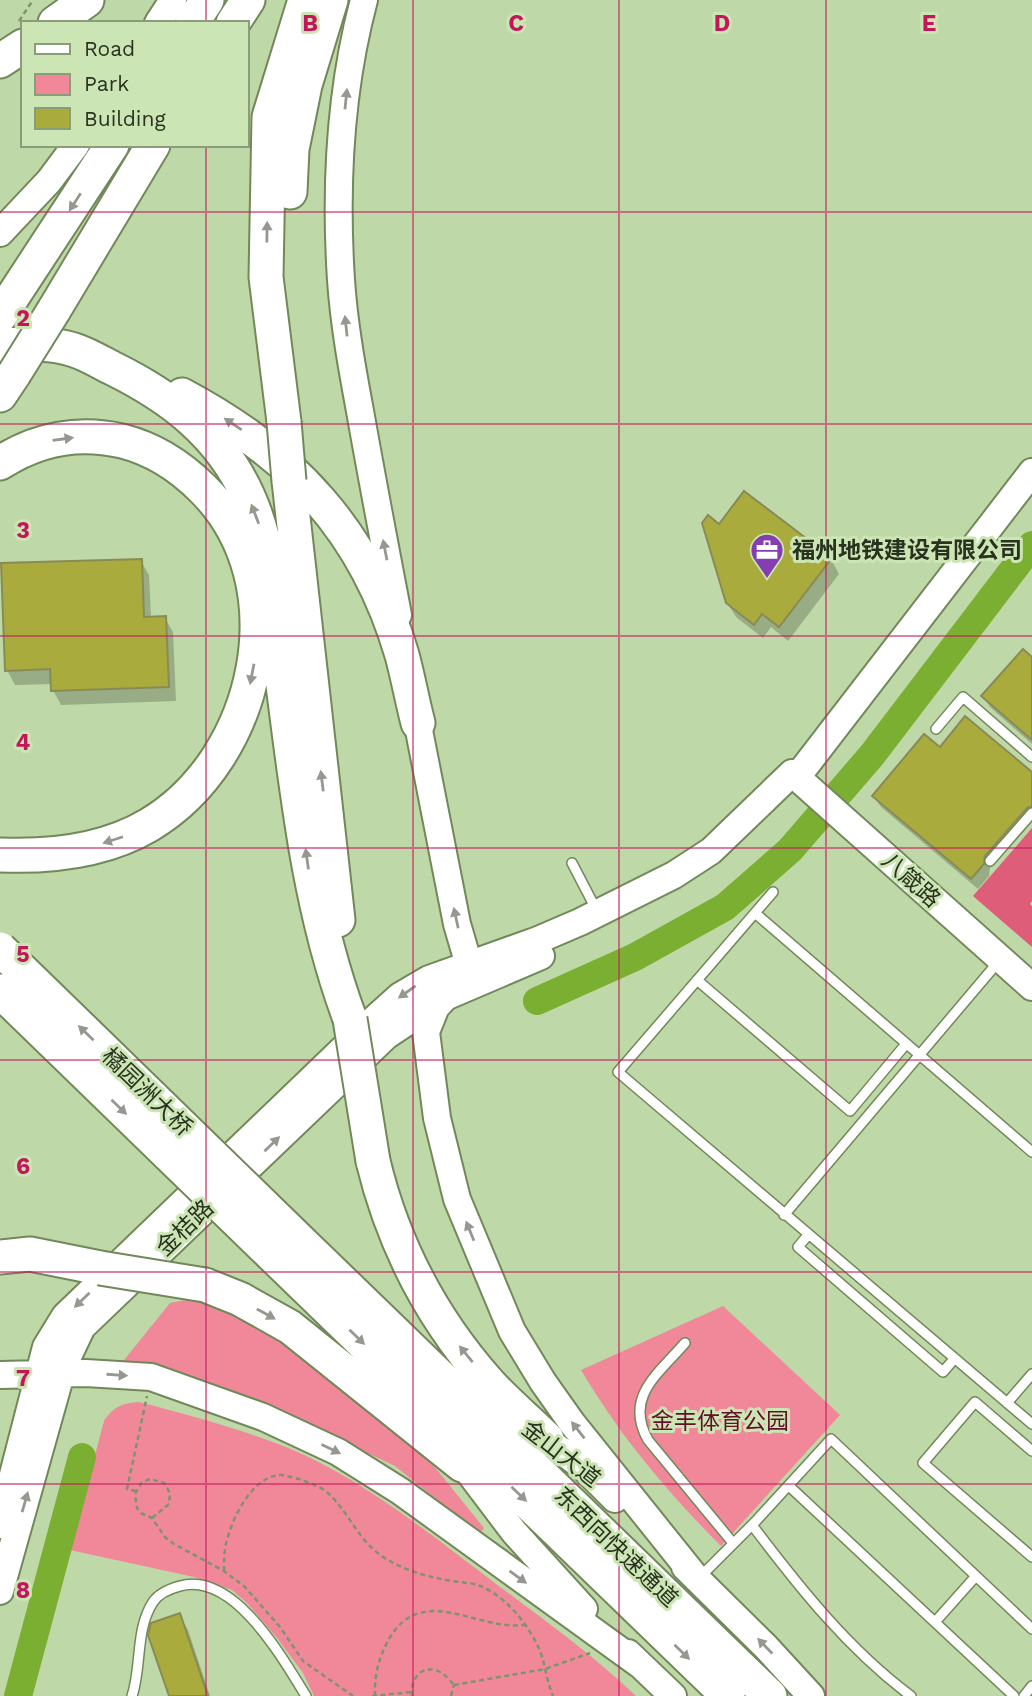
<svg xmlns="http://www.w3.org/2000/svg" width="1032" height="1696" font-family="'Work Sans','Noto Sans SC',sans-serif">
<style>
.green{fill:#f1889a}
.forest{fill:#de5d78}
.shadow{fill:#0003}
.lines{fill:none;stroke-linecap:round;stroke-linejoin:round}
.river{stroke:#7baf32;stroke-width:28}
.building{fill:#aaab3d;stroke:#898b57;stroke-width:2}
.lane-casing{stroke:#71885a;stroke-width:12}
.secondary-casing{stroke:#71885a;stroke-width:30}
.highway-casing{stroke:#71885a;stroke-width:37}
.path{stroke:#80926e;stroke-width:2.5;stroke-dasharray:5 3.5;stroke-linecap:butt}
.lane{stroke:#fff;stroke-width:9}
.secondary{stroke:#fff;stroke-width:26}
.highway{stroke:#fff;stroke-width:33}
.highway-bridge-casing{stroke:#71885a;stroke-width:37;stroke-linecap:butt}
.highway-bridge{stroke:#fff;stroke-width:33}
.oneway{fill:#94988f}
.grid{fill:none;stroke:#c2185b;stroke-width:2;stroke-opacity:0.55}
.labels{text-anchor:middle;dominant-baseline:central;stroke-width:6;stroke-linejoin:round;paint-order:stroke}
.poi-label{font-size:23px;font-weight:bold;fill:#29321f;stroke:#cce5b4;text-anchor:start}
.street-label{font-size:23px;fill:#29321f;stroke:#cce5b4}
.park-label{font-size:23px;fill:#620f28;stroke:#cce5b4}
.grid-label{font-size:23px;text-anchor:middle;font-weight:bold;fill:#c2185b;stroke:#cce5b4;stroke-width:6;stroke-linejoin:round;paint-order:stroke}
</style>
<rect width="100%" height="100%" fill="#bfd8a7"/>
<path class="green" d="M 191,1299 L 228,1309 L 302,1354 L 429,1460 L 484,1528 L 481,1532 L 447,1508 L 395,1466 L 293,1418 L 120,1365 L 170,1303 Z
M 723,1306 L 840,1415 L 721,1546 C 667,1492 620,1436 581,1370 Z
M 139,1402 C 188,1415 238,1428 286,1447 C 361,1478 426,1531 491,1580 C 540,1617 591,1653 636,1696 L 314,1696 L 303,1673 L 277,1638 L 248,1604 L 232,1590 L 194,1577 L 70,1550 L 104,1421 C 113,1407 122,1403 139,1402 Z"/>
<path class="forest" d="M 1032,828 L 1032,901 L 1030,904 L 1032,906 L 1032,947 L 973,896 Z"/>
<path class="shadow" d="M 720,527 L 831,559 L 839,574 L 788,641 L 771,627 L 763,638 L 736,617 L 727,602 Z
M 141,561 L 149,575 L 151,618 L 165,618 L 173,632 L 176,701 L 61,705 L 53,690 L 53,684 L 15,685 L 7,670 Z
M 1032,659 L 1032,744 L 990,707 L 984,696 Z
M 1032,774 L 1032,822 L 990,868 L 989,876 L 978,889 L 881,807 L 874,797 Z
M 179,1615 L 188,1630 L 210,1696 L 171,1696 Z"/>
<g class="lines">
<path class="river" d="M 537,1001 L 635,957 L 725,907 L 790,850 L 872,755 L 1032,545
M 18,1696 L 82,1457"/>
</g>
<path class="building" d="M 744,491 L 832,558 L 779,627 L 762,614 L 754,625 L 726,603 L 702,523 L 708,515 L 719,524 Z
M 142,559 L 144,617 L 166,616 L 169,687 L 51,691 L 50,669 L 5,671 L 1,563 Z
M 1023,649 L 1032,657 L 1032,740 L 981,696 Z
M 965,716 L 1032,772 L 1032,806 L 1027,808 L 985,856 L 984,864 L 971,879 L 872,796 L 924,734 L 940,747 Z
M 180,1613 L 208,1696 L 169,1696 L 148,1635 L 151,1623 Z"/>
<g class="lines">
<defs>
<path id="lane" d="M 936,729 L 963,697 L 1032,757
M 990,861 L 1032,813
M 572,863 L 597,911
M 773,892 L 618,1072 L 1032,1424
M 755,913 L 1032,1152
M 697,980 L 850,1111 L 906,1044
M 784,1215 L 999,961
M 808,1235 L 798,1247 L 943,1372 L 954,1359
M 685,1343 C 658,1374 624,1397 648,1440 L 733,1543
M 1007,1403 L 1032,1374
M 1032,1451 L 975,1402 L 923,1463 L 1032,1557
M 789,1486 L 1014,1696
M 752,1525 C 799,1587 848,1649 911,1696
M 699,1578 L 755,1522 L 831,1439 L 1032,1629
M 935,1622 L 976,1576
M 132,1696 C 142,1666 135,1630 153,1602 C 159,1593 169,1589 180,1586 C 234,1571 283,1659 306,1696
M 1024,1696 L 1032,1686"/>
<path id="secondary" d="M 364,0 C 340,90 335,187 341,280 C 344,324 352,368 360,411 C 372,479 385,547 398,615
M 158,23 L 173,0
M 0,233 L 49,181 L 76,145
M 414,705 L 457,924 L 469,965 L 466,975 L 436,1007 L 426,1032 L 437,1118 L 457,1199 L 512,1331 L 543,1382 L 572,1423 L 697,1579
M 797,777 L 1032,472
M 0,1375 L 86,1373 L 151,1377 L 263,1417 L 338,1452 L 400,1491 L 639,1664
M 532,1429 L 583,1467 L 615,1499
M 452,1450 L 514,1532 L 584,1609
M 0,1525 L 46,1347 L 65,1316 L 370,1023 L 400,996 L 429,979 L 538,940 L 580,922 L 674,875 L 711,851 L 792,773 L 1032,987
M 685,1567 L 766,1647 L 811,1696
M 0,1591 L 63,1367 L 82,1327 L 386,1036 L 443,998 L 541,956
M 628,1653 L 673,1696"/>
<path id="highway" d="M 55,23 L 87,0
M 192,23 L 207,0
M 233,23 L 248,0
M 0,61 L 23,46
M 290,192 L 292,149 L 305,85 L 331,0
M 54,310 L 153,145
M 0,316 L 112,145
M 0,345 C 24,344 50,342 74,350 C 87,354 100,362 112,368 C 171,397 220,434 248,496 C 273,551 275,618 282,677 C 297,793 309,909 350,1019
M 0,395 L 14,374
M 182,395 C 293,454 366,532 402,655 C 408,677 412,700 418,723
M 284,422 L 266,277 L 269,117 L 305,0
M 0,463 C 37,439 79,431 122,441 C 154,449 179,465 203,489 C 298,583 260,759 149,825 C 105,851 50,857 0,855
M 289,481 L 338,920
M 373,1161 C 393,1244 432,1319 489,1383 C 507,1403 528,1420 547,1439
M 293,1234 L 770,1696
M 272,1255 L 728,1696
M 0,1257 L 30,1254 L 100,1268
M 205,1285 L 240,1299 L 290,1327 L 462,1465"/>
</defs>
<use href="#lane" class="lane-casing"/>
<use href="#secondary" class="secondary-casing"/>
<use href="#highway" class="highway-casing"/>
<path class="path" d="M 19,21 L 33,0
M 136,1491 L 127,1489 L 147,1396
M 152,1518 L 169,1504 L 170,1493 L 164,1483 L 150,1479 L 142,1482 L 135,1494 L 137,1508 L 141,1513 L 152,1518 L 165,1537 L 174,1544 L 224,1571 L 245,1587 L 280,1627 L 303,1661 L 353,1696
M 224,1571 C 224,1562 224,1553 226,1544 C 231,1521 250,1479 278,1475 C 283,1474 293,1478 299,1479 C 310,1483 323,1487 331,1496 C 351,1516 358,1540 383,1557 C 408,1573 439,1580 468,1583 C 500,1586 535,1630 543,1660 C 546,1672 548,1684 553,1696
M 454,1685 L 545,1669 L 590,1653
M 372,1696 L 411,1692
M 375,1696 C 374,1675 379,1657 389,1639 C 422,1582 477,1631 524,1625
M 412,1696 C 410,1682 419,1666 435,1670 C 443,1672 449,1679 454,1685
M 451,1696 L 454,1685"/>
<use href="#lane" class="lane"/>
<use href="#secondary" class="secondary"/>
<use href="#highway" class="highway"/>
<defs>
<path id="highway-bridge" d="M 14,374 L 54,310
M 284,422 L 289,481
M 0,949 L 293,1234
M 0,991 L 272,1255
M 350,1019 L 373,1161
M 100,1268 L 205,1285"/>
</defs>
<use href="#highway-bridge" class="highway-bridge-casing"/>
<use href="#highway-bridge" class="highway-bridge"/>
</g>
<defs><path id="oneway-solid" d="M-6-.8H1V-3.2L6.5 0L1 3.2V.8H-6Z" transform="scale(1.75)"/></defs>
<g class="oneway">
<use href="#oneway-solid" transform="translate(346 99) rotate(-84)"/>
<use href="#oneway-solid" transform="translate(75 202) rotate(123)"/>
<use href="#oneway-solid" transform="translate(267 232) rotate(-89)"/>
<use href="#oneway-solid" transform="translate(346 326) rotate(-96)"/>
<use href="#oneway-solid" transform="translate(233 424) rotate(-146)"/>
<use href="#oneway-solid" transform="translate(63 439) rotate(-8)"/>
<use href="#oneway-solid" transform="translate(255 514) rotate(-111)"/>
<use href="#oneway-solid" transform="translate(385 550) rotate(-101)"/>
<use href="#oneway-solid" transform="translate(252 674) rotate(101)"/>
<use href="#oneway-solid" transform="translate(322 781) rotate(-97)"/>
<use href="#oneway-solid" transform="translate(113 840) rotate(162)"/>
<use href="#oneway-solid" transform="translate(307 859) rotate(-98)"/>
<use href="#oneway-solid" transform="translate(456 918) rotate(-102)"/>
<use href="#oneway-solid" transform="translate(407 992) rotate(145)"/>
<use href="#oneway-solid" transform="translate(86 1033) rotate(-136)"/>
<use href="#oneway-solid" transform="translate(119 1107) rotate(44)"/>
<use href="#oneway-solid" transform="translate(272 1144) rotate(-44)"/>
<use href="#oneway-solid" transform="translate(470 1231) rotate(-112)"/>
<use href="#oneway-solid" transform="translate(82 1300) rotate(136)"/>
<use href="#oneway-solid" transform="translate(266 1314) rotate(29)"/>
<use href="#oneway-solid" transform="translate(357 1337) rotate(44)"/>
<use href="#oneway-solid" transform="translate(466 1354) rotate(-129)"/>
<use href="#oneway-solid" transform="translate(117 1375) rotate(4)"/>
<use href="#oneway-solid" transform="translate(578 1430) rotate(-128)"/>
<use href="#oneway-solid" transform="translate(331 1449) rotate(26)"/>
<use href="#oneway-solid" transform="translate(519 1494) rotate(44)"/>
<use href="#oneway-solid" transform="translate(25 1502) rotate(-74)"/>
<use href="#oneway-solid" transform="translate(518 1577) rotate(36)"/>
<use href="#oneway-solid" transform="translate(765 1646) rotate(-134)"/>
<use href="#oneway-solid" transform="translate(682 1652) rotate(44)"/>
</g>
<path class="grid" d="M 206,0 L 206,23M 413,0 L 413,1696M 619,0 L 619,1696M 826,0 L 826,1696M 206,145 L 206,1696M 0,212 L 1032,212M 0,424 L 1032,424M 0,636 L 1032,636M 0,848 L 1032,848M 0,1060 L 1032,1060M 0,1272 L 1032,1272M 0,1484 L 1032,1484"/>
<defs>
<symbol id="office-pin" viewBox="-11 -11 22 30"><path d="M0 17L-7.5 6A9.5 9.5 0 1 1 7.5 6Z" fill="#853eb1" stroke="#cce5b4"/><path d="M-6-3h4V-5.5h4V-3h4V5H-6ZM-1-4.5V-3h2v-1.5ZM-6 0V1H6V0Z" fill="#fff"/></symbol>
</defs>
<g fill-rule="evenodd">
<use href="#office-pin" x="748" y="531" width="38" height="52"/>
</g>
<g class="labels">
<g class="poi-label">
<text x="792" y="550">福州地铁建设有限公司</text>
</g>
<g class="street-label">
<text transform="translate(911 880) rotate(42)">八箴路</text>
<text transform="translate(147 1092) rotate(44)">橘园洲大桥</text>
<text transform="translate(185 1228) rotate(-44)">金桔路</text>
<text transform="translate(561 1454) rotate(38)">金山大道</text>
<text transform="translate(616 1547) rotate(44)">东西向快速通道</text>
</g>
<g class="park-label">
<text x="720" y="1421">金丰体育公园</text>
</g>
</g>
<g class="grid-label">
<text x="310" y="31">B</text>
<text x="516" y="31">C</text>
<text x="722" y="31">D</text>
<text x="929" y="31">E</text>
<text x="23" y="326">2</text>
<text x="23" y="538">3</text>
<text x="23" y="750">4</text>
<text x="23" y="962">5</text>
<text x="23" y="1174">6</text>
<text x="23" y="1386">7</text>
<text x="23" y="1598">8</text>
</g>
<rect x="21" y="21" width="228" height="126" fill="#cce5b4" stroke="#8b9d78" stroke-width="2"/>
<rect x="35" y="44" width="35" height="10" fill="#ffffff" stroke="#8b9d78" stroke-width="2"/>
<text x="84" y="56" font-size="21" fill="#29321f">Road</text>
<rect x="35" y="74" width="35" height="21" fill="#f1889a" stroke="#8b9d78" stroke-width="2"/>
<text x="84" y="91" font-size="21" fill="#29321f">Park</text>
<rect x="35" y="108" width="35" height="21" fill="#aaab3d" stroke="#8b9d78" stroke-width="2"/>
<text x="84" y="126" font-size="21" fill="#29321f">Building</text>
</svg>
